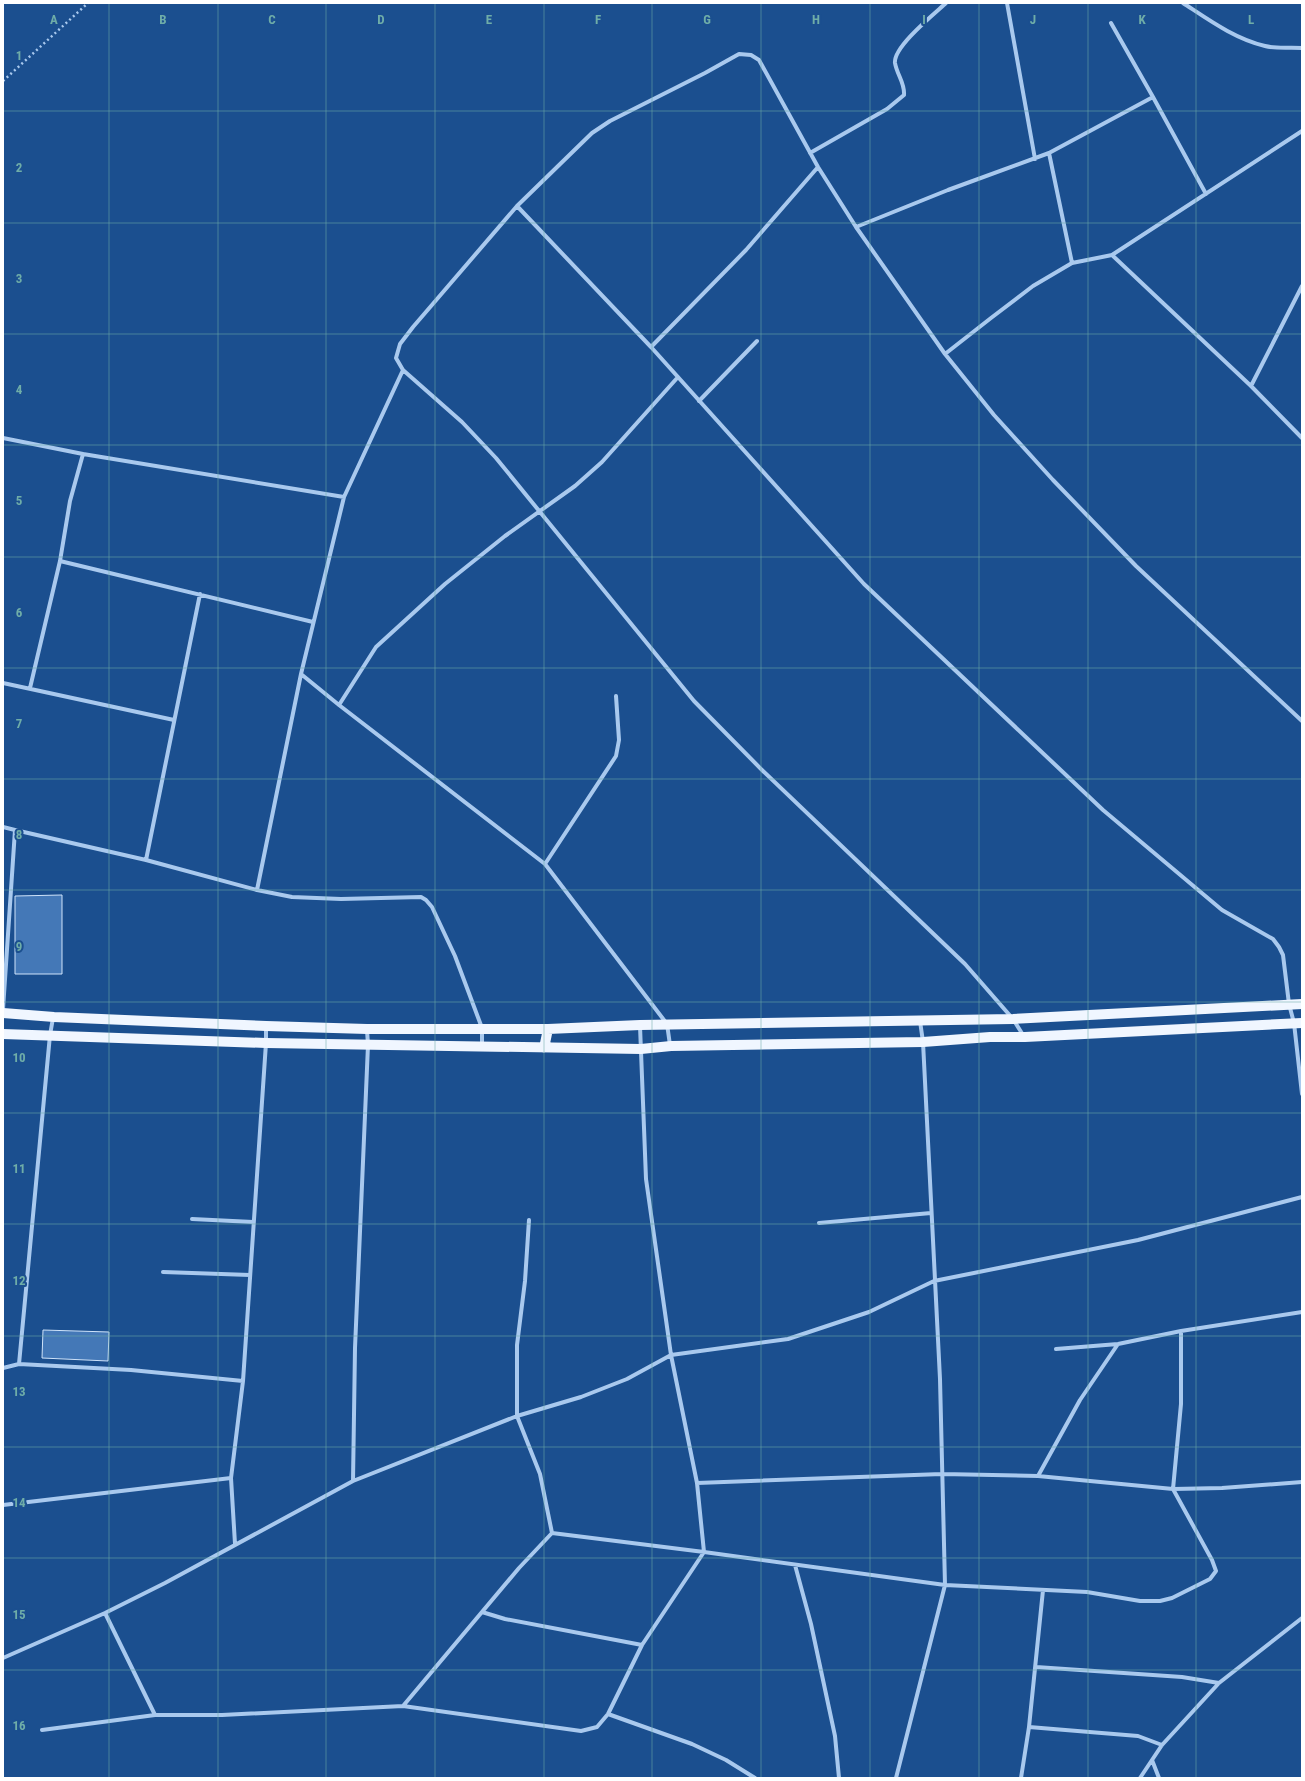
<svg xmlns="http://www.w3.org/2000/svg" width="1305" height="1781" font-family="'Roboto Condensed',sans-serif">
<style>
.building{fill:#4478b7;stroke:#cfe3fa}
.lines{fill:none;stroke-linecap:round;stroke-linejoin:round}
.path{stroke:#a9c9ee;stroke-width:2.5;stroke-dasharray:2 3;stroke-linecap:butt}
.street{stroke:#a9c9ee;stroke-width:4}
.primary{stroke:#f0f6ff;stroke-width:10}
.grid{fill:none;stroke:#6fada8;stroke-width:1;stroke-opacity:0.55}
.grid-label{font-size:13px;text-anchor:middle;font-weight:bold;fill:#6fada8;stroke:#1b4f8f;stroke-width:4;stroke-linejoin:round;paint-order:stroke}
</style>
<rect width="100%" height="100%" fill="#1b4f8f"/>
<path class="building" d="M 62,895 L 62,974 L 15,974 L 15,896 Z
M 43,1330 L 109,1332 L 108,1361 L 42,1358 Z"/>
<g class="lines">
<path class="path" d="M 3,81 L 88,3"/>
<path class="street" d="M 1007,3 L 1035,159
M 1183,3 C 1209,20 1235,39 1265,46 C 1276,49 1290,47 1302,48
M 1111,23 L 1153,97
M 810,153 L 887,109 L 904,95 C 905,83 897,75 895,63 C 893,47 934,14 946,3
M 1049,153 L 1153,97 L 1206,194
M 818,167 L 746,250 L 651,347 L 864,584 L 1103,810 L 1222,910 L 1273,939 L 1279,947 L 1283,955 L 1289,1004 L 1294,1023 L 1302,1094
M 517,206 L 592,133 L 610,121 L 705,73 L 739,54 L 751,55 L 759,60 L 818,167 L 856,227
M 1112,255 L 1302,131
M 1072,263 L 1049,153 L 948,190 L 856,227 L 945,354 L 994,415 L 1053,480 L 1136,566 L 1302,721
M 651,347 L 517,206 L 413,327 L 400,344 L 396,358 L 403,370 L 462,422 L 496,458 L 694,701 L 763,771 L 965,964 L 1013,1019 L 1023,1035
M 945,354 L 991,318 L 1033,286 L 1072,263 L 1112,255 L 1251,386 L 1302,438
M 403,370 L 344,497 L 301,674 L 339,705 L 545,864 L 667,1024 L 670,1045
M 1251,386 L 1302,286
M 699,401 L 757,341
M 3,438 L 83,454
M 60,561 L 313,622
M 301,674 L 257,890 L 292,897 L 341,899 L 421,897 L 426,900 L 432,907 L 455,956 L 482,1028 L 482,1046
M 3,683 L 174,720
M 30,688 L 60,561 L 70,501 L 83,454 L 344,497
M 339,705 L 376,647 L 445,584 L 505,536 L 575,486 L 602,462 L 678,377
M 3,827 L 15,830
M 146,860 L 200,594
M 545,864 L 616,756 L 619,740 L 616,696
M 3,1009 L 15,830 L 146,860 L 257,890
M 640,1026 L 646,1179 L 671,1355 L 697,1483 L 704,1552 L 945,1585 L 1087,1592 L 1140,1601 L 1160,1601 L 1172,1598 L 1210,1579 L 1216,1571 L 1212,1560 L 1173,1489 L 1181,1404 L 1181,1331
M 192,1219 L 253,1222
M 529,1220 L 525,1281 L 517,1345 L 517,1416 L 540,1474 L 552,1533
M 819,1223 L 931,1213
M 163,1272 L 250,1275
M 1056,1349 L 1118,1344 L 1181,1331 L 1302,1312
M 19,1364 L 50,1035 L 53,1018
M 3,1368 L 19,1364 L 131,1370 L 243,1381
M 1038,1476 L 1080,1400 L 1118,1344
M 353,1481 L 355,1348 L 368,1045 L 367,1030
M 697,1483 L 942,1474 L 1038,1476 L 1173,1489 L 1222,1488 L 1302,1482
M 3,1505 L 231,1478
M 552,1533 L 704,1552 L 642,1645 L 608,1714 L 597,1727 L 581,1731 L 403,1706 L 519,1568 Z
M 235,1544 L 231,1478 L 243,1381 L 266,1043 L 266,1026
M 795,1565 L 811,1624 L 835,1736 L 839,1778
M 482,1612 L 505,1619 L 642,1645
M 105,1613 L 155,1715
M 3,1658 L 105,1613 L 165,1583 L 353,1481 L 517,1416 L 581,1397 L 627,1379 L 671,1355 L 788,1339 L 869,1312 L 934,1281 L 1138,1240 L 1302,1197
M 1036,1667 L 1182,1677 L 1219,1683
M 608,1714 L 692,1744 L 726,1760 L 755,1778
M 1029,1727 L 1138,1736 L 1162,1745
M 42,1730 L 155,1715 L 222,1715 L 403,1706
M 1152,1760 L 1159,1778
M 896,1778 L 945,1585 L 940,1379 L 923,1042 L 920,1021
M 1021,1778 L 1029,1727 L 1043,1590
M 1140,1778 L 1162,1745 L 1219,1683 L 1302,1618"/>
<path class="primary" d="M 3,1013 L 54,1017 L 266,1026 L 367,1029 L 548,1029 L 640,1025 L 1013,1019 L 1302,1004
M 3,1034 L 266,1043 L 641,1049 L 671,1046 L 923,1042 L 990,1037 L 1025,1037 L 1302,1023
M 544,1048 L 548,1029"/>
</g>
<path class="grid" d="M 109,3 L 109,1778M 218,3 L 218,1778M 326,3 L 326,1778M 435,3 L 435,1778M 544,3 L 544,1778M 652,3 L 652,1778M 761,3 L 761,1778M 870,3 L 870,1778M 979,3 L 979,1778M 1088,3 L 1088,1778M 1196,3 L 1196,1778M 3,111 L 1302,111M 3,223 L 1302,223M 3,334 L 1302,334M 3,445 L 1302,445M 3,557 L 1302,557M 3,668 L 1302,668M 3,779 L 1302,779M 3,890 L 1302,890M 3,1002 L 1302,1002M 3,1113 L 1302,1113M 3,1224 L 1302,1224M 3,1336 L 1302,1336M 3,1447 L 1302,1447M 3,1558 L 1302,1558M 3,1670 L 1302,1670"/>
<g class="grid-label">
<text x="54" y="24">A</text>
<text x="163" y="24">B</text>
<text x="272" y="24">C</text>
<text x="381" y="24">D</text>
<text x="489" y="24">E</text>
<text x="598" y="24">F</text>
<text x="707" y="24">G</text>
<text x="816" y="24">H</text>
<text x="924" y="24">I</text>
<text x="1033" y="24">J</text>
<text x="1142" y="24">K</text>
<text x="1251" y="24">L</text>
<text x="19" y="60">1</text>
<text x="19" y="172">2</text>
<text x="19" y="283">3</text>
<text x="19" y="394">4</text>
<text x="19" y="505">5</text>
<text x="19" y="617">6</text>
<text x="19" y="728">7</text>
<text x="19" y="839">8</text>
<text x="19" y="951">9</text>
<text x="19" y="1062">10</text>
<text x="19" y="1173">11</text>
<text x="19" y="1285">12</text>
<text x="19" y="1396">13</text>
<text x="19" y="1507">14</text>
<text x="19" y="1619">15</text>
<text x="19" y="1730">16</text>
</g>
<rect width="1305" height="1781" fill="none" stroke="#ffffff" stroke-width="8"/>
</svg>
